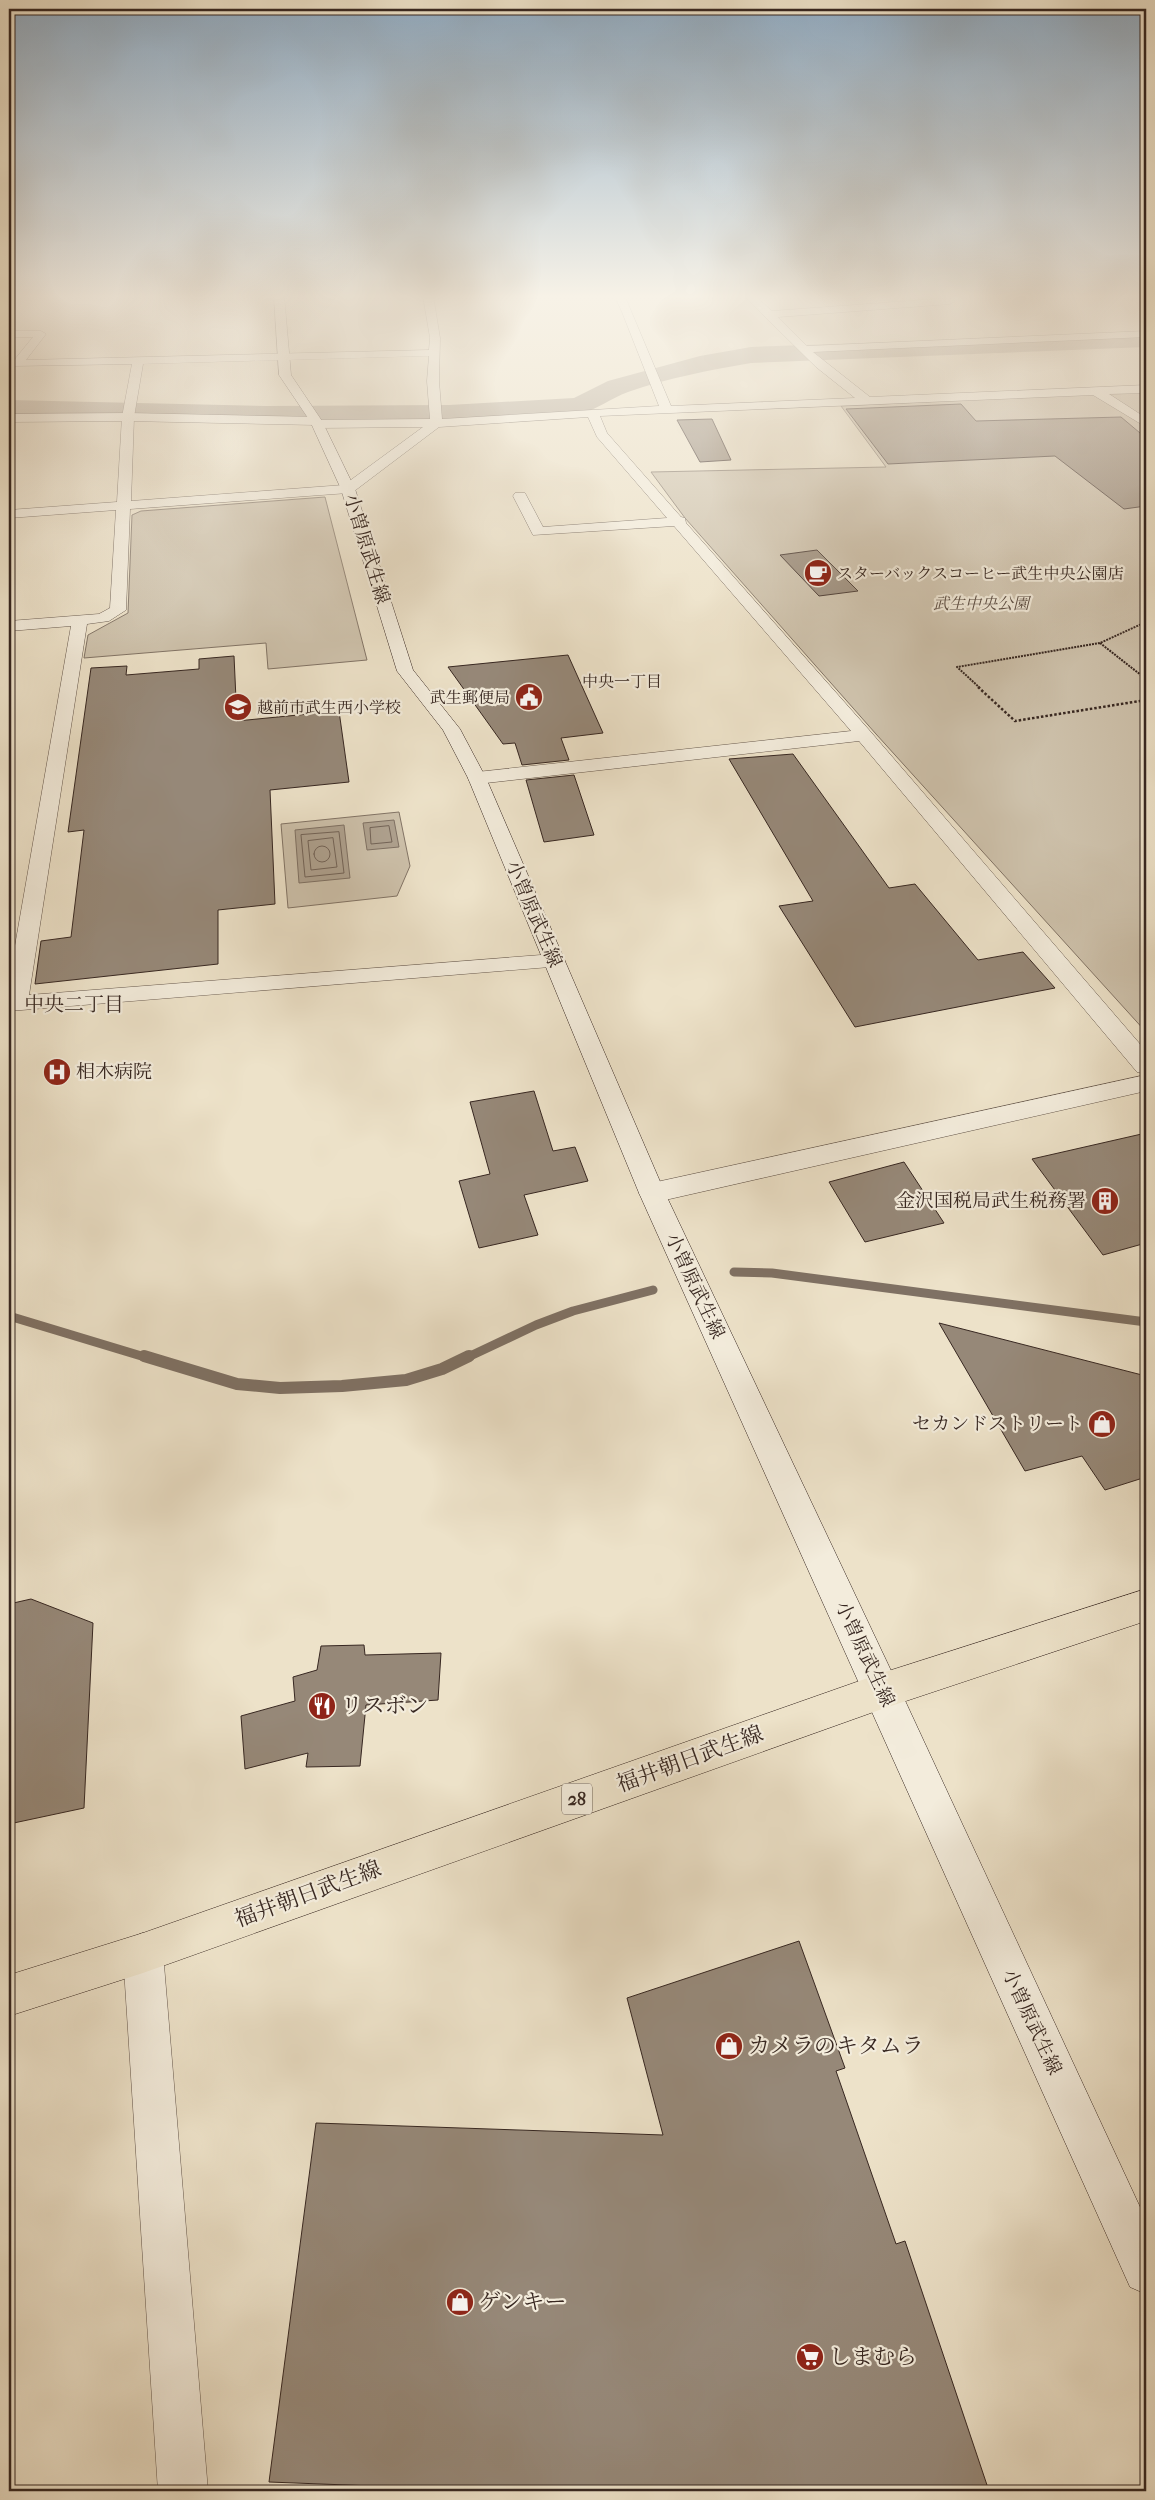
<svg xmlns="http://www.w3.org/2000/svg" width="1155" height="2500" font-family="'IM FELL French Canon','Noto Serif JP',serif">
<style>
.green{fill:#cec2ac;stroke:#827466}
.water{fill:#afa290;stroke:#7f7164}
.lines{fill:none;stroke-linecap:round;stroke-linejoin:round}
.shore{stroke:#736458;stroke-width:1}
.stream-far1{stroke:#7f7164;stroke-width:9}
.stream{stroke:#7f7164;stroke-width:12}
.river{fill:#afa290;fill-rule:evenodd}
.building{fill:#968878;stroke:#372721}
.minor-casing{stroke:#64564b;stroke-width:1}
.tertiary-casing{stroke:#64564b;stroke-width:1}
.secondary-casing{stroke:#372721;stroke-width:1}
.primary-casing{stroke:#372721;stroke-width:1}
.path-far1{stroke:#372721;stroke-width:2;stroke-dasharray:2 1;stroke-linecap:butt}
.path{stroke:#372721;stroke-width:2.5;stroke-dasharray:2.5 2;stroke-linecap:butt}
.minor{fill:#f3ecdc;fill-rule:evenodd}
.tertiary{fill:#f3ecdc;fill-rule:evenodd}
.secondary{fill:#f3ecdc;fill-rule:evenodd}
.primary{fill:#ede2c9;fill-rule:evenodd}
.labels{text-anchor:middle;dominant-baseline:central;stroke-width:4.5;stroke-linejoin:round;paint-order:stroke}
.far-poi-label{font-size:16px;fill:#372721;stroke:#f3ecdc;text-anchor:start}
.far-park-label{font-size:16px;font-style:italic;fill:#5d4e44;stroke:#f3ecdc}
.far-neighbourhood-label{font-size:16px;fill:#372721;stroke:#f3ecdc}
.shield{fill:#f3ecdc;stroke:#6f6259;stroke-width:1}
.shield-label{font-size:18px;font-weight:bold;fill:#372721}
.street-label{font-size:19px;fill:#372721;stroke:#f3ecdc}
.poi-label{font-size:19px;fill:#372721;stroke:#f3ecdc;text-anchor:end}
.neighbourhood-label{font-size:20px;fill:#372721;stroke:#f3ecdc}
.near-poi-label{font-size:22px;fill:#372721;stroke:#f3ecdc;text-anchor:start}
.near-street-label{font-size:22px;fill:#372721;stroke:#f3ecdc}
</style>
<rect width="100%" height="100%" fill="#ede2c9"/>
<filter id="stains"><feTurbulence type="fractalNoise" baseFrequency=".004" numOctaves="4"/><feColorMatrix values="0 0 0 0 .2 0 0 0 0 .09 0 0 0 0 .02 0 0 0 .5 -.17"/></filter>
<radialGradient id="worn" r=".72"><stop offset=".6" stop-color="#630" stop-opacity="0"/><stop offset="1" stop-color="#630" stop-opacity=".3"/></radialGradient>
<path class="green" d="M 1146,391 L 1146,1032 L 876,734 L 685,518 L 651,472 L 886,467 L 841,406 Z
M 325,497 L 367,660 L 268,669 L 266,643 L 84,658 L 88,635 L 128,613 L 132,515 L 141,511 Z
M 399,812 L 410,866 L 397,896 L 288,908 L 281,824 Z"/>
<path class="water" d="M 394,820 L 399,847 L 367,850 L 363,823 Z
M 344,825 L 350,878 L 299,883 L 295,830 Z"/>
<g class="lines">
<path class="shore" d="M 389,826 L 392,842 L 371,844 L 370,828 Z
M 339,832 L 344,873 L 305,877 L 301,835 Z
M 333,838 L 337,867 L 311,870 L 308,841 Z
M314 854a8 8 0 1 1 16 0a8 8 0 1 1-16 0Z"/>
<path class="stream-far1" d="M 734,1272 L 772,1273 L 1146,1322
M 9,1316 L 148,1358
M 466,1358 L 536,1325 L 573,1311 L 653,1290"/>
<path class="stream" d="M 144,1356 L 237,1384 L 280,1388 L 342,1386 L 406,1380 L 442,1369 L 469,1356"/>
<path class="river" d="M 1146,333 L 1146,347 L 751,363 C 710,370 668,378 628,392 C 611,398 597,410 579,414 C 389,425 199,424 9,416 L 9,400 L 266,406 L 449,405 L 574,398 L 608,381 L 700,356 L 751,347 Z"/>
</g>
<path class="building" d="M 961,404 L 976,421 L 1121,417 L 1146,438 L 1146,506 L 1124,509 L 1055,456 L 888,464 L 846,409 Z
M 712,419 L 731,460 L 700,462 L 677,420 Z
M 817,550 L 858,591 L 819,596 L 780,555 Z
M 568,655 L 603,733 L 561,738 L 569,760 L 522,765 L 515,743 L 503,744 L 448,667 Z
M 234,656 L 237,721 L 339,711 L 349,782 L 270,790 L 275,904 L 218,910 L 218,964 L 35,984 L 41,941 L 71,937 L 84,830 L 68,832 L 91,668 L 127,666 L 126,675 L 199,669 L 199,659 Z
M 793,754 L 889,888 L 915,884 L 978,960 L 1023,952 L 1055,988 L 855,1027 L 779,906 L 813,901 L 729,759 Z
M 574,775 L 594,835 L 544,842 L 526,780 Z
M 534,1091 L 553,1151 L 575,1147 L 588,1181 L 524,1195 L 538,1235 L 479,1248 L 459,1181 L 490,1174 L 470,1102 Z
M 1146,1133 L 1146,1243 L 1103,1255 L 1032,1159 Z
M 904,1162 L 944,1223 L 865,1242 L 829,1182 Z
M 939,1323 L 1146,1376 L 1146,1477 L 1105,1490 L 1082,1456 L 1025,1471 Z
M 31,1599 L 93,1623 L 84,1808 L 9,1824 L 9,1604 Z
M 364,1645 L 365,1655 L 441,1653 L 438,1700 L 366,1705 L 360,1766 L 306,1767 L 308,1753 L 245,1769 L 241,1716 L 295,1701 L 293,1677 L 317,1670 L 321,1646 Z
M 799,1941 L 845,2068 L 836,2071 L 896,2244 L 905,2241 L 989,2491 L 504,2491 L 269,2482 L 316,2123 L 663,2135 L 627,1998 Z"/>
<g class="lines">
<defs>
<path id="minor" d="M 423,295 L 433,295 L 440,338 L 439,381 L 442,419 L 659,406 L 622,312 L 617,301 L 609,295 L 621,295 L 626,299 L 671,406 L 855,398 L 816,367 L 743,295 L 754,295 L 772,311 L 950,298 L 955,301 L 950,304 L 778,317 L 807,346 L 1146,331 L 1146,337 L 813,352 L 870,397 L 1146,385 L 1146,393 L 1109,394 L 1146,418 L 1146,427 L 1093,395 L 600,416 L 607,433 L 681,517 L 685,518 L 686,523 L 870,731 L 1146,1051 L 1146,1074 L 1137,1072 L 859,741 L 477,784 L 470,782 L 468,778 L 470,774 L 477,772 L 851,731 L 674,526 L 533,535 L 513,496 L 515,493 L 525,493 L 543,527 L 667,518 L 597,437 L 588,417 L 439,427 L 353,492 L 348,493 L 130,509 L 126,610 L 109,621 L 87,624 L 29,995 L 554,954 L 562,956 L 565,961 L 562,966 L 9,1011 L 9,980 L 71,626 L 9,631 L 9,621 L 99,614 L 110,608 L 116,510 L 9,518 L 9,510 L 117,502 L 122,417 L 132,364 L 13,366 L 11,364 L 33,337 L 9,337 L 9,331 L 41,331 L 46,334 L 26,360 L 429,350 L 430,338 ZM 429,356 L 427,381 L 430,419 L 317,420 L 311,424 L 317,428 L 423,427 L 344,485 L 131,501 L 134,417 L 143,364 Z
M 1146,1075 L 1146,1091 L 652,1203 L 643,1200 L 639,1193 L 643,1186 L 652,1183 Z
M 143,1933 L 157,1939 L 163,1953 L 208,2491 L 158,2491 L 123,1953 L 129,1939 Z"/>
<path id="tertiary" d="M 128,413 L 316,417 L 322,421 L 316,425 L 128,421 L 9,422 L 9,414 Z"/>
<path id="secondary" d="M 274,295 L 284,295 L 291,375 L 322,421 L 355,489 L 413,670 L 460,729 L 486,778 L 665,1193 L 895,1679 L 1146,2220 L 1146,2294 L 1130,2287 L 639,1193 L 468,778 L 443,730 L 397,671 L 341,489 L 310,421 L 279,375 Z"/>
<path id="primary" d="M 1146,1589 L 1146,1621 L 882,1709 L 143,1973 L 9,2016 L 9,1975 L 143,1933 L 882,1673 Z"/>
</defs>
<use href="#minor" class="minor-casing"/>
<use href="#tertiary" class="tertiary-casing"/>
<use href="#secondary" class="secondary-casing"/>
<use href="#primary" class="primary-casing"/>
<path class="path-far1" d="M 1100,643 L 1146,679
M 980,688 L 957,667 L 1100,643 L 1146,622"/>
<path class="path" d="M 978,687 L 1015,721 L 1146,700"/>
<use href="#minor" class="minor"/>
<use href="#tertiary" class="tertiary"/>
<use href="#secondary" class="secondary"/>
<use href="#primary" class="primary"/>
</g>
<linearGradient id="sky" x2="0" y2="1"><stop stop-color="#91adc5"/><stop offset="0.46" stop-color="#f7f2e7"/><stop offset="1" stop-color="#f7f2e7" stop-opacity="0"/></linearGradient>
<rect width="1155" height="645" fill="url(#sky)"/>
<defs>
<symbol id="cafe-disc" viewBox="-11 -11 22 22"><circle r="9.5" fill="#8f2418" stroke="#f3ecdc"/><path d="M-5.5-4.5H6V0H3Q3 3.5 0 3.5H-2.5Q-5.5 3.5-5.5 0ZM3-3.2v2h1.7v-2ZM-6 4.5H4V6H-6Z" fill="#fff"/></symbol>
<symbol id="civic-disc" viewBox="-11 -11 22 22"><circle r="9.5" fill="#8f2418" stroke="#f3ecdc"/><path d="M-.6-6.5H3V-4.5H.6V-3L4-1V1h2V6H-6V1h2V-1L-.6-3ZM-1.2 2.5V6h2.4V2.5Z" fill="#fff"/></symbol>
<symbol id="school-disc" viewBox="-11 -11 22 22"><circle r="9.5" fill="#8f2418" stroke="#f3ecdc"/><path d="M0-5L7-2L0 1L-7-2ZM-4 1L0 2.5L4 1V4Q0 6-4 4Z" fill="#fff"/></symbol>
<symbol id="hospital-disc" viewBox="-11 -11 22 22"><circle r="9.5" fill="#8f2418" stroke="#f3ecdc"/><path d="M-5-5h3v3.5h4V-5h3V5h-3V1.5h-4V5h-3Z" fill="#fff"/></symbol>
<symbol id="building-disc" viewBox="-11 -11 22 22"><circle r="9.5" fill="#8f2418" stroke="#f3ecdc"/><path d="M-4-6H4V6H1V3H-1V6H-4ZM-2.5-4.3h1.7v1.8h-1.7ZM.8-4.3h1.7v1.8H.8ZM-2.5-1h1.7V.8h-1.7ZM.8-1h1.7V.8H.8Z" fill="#fff"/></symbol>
<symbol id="shop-disc" viewBox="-11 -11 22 22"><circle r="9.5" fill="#8f2418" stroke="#f3ecdc"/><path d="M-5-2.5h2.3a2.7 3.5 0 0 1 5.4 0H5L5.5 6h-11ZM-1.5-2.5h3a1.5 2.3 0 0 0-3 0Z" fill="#fff"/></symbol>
<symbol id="restaurant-disc" viewBox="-11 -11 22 22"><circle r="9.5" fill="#8f2418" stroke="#f3ecdc"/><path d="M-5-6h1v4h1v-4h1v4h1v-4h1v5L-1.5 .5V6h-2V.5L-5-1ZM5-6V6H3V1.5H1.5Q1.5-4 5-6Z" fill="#fff"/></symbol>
<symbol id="supermarket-disc" viewBox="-11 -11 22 22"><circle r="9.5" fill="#8f2418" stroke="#f3ecdc"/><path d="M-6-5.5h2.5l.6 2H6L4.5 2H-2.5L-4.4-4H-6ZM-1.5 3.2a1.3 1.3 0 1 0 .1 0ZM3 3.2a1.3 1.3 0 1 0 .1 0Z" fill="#fff"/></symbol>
</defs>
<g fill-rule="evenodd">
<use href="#cafe-disc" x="802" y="557" width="32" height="32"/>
<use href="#civic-disc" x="513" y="681" width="32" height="32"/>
<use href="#school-disc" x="222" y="691" width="32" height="32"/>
<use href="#hospital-disc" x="41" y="1056" width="32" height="32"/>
<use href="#building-disc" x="1089" y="1185" width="32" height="32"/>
<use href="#shop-disc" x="1086" y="1408" width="32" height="32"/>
<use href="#restaurant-disc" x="306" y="1690" width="32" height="32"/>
<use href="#shop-disc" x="713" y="2030" width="32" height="32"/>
<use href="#shop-disc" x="444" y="2286" width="32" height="32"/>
<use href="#supermarket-disc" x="794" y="2341" width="32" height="32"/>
</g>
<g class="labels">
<g class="far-poi-label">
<text x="837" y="573">スターバックスコーヒー武生中央公園店</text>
<text x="510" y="697" text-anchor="end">武生郵便局</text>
<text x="257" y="707">越前市武生西小学校</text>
</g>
<g class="far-park-label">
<text x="981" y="603">武生中央公園</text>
</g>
<g class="far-neighbourhood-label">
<text x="622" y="681">中央一丁目</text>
</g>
<rect class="shield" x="562" y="1783.5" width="30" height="31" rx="4"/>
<g class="shield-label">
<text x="577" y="1799">28</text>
</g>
<g class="street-label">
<text transform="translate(367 549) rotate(73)">小曽原武生線</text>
<text transform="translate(534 914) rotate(67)">小曽原武生線</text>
<text transform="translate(695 1286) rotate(65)">小曽原武生線</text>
<text transform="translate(865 1654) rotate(65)">小曽原武生線</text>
<text transform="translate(1032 2022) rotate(65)">小曽原武生線</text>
</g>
<g class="poi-label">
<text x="76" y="1072" text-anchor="start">相木病院</text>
<text x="1086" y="1201">金沢国税局武生税務署</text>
<text x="1083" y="1424">セカンドストリート</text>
</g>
<g class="neighbourhood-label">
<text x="74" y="1004">中央二丁目</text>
</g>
<g class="near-poi-label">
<text x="341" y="1706">リスボン</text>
<text x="748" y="2046">カメラのキタムラ</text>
<text x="479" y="2302">ゲンキー</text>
<text x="829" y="2357">しまむら</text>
</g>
<g class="near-street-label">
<text transform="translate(690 1759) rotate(-20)">福井朝日武生線</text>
<text transform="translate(308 1894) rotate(-20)">福井朝日武生線</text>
</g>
</g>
<rect width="1155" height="2500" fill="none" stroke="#ede2c9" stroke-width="30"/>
<rect x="10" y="10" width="1135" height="2480" fill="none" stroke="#372721" stroke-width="2.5"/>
<rect x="15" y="15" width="1125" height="2470" fill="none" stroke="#372721"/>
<rect width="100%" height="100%" filter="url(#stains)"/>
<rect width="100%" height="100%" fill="url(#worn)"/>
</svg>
